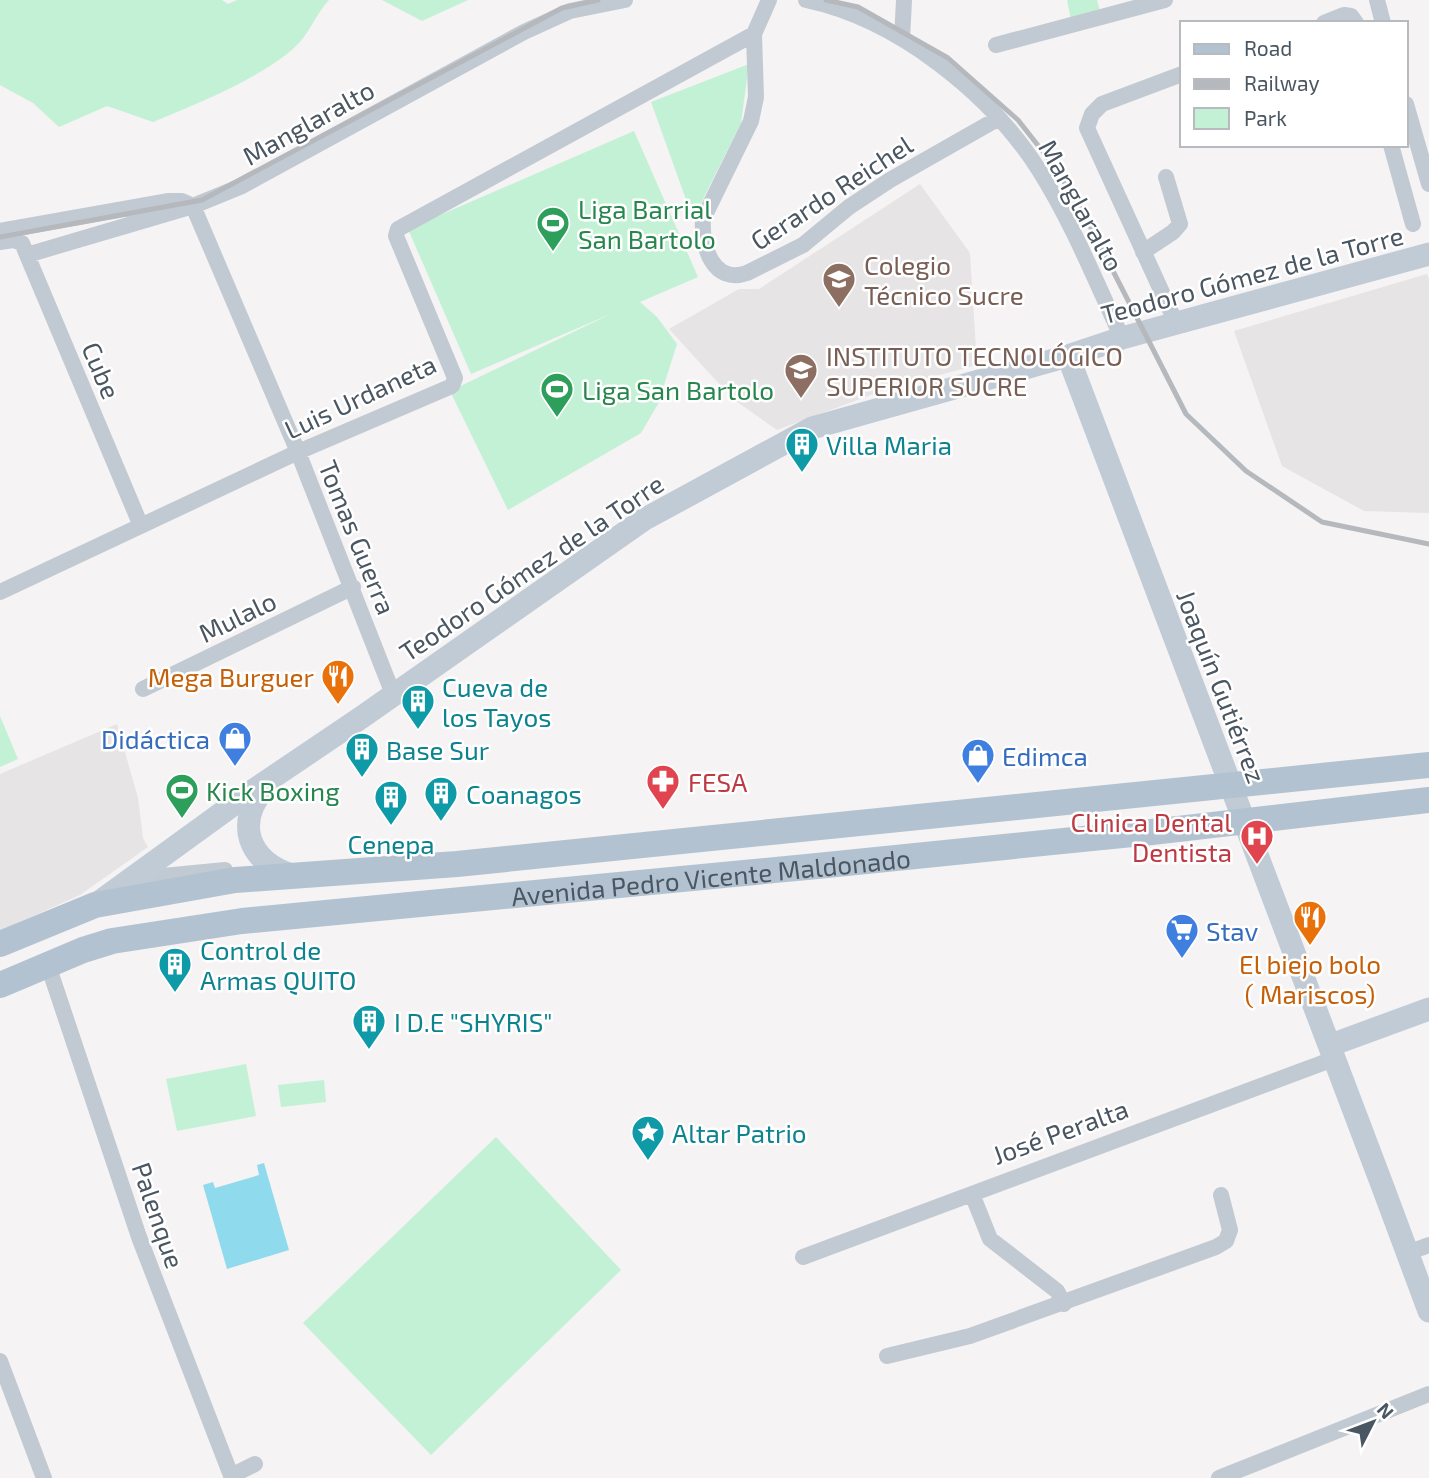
<svg xmlns="http://www.w3.org/2000/svg" width="1429" height="1478" font-family="'Exo 2',sans-serif">
<style>
.education{fill:#e6e4e5}
.green{fill:#c3f1d5}
.water{fill:#90daee}
.lines{fill:none;stroke-linecap:round;stroke-linejoin:round}
.street{stroke:#c1cad2;stroke-width:16}
.secondary{stroke:#c1cbd6;stroke-width:23}
.primary{stroke:#b3c2d1;stroke-width:26}
.rail{stroke:#b5b8bd;stroke-width:5}
.labels{text-anchor:middle;dominant-baseline:central;stroke-width:5;stroke-linejoin:round;paint-order:stroke}
.street-label{font-size:26px;fill:#4a5661;stroke:#fff}
.leisure-label{font-size:26px;fill:#27864d;stroke:#fff;text-anchor:start}
.education-label{font-size:26px;fill:#785e54;stroke:#fff;text-anchor:start}
.culture-label{font-size:26px;fill:#0d838f;stroke:#fff;text-anchor:start}
.food-label{font-size:26px;fill:#c56008;stroke:#fff;text-anchor:end}
.shop-label{font-size:26px;fill:#366cbe;stroke:#fff;text-anchor:start}
.health-label{font-size:26px;fill:#be3a42;stroke:#fff;text-anchor:start}
</style>
<rect width="100%" height="100%" fill="#f5f3f3"/>
<path class="education" d="M 920,184 L 970,253 L 977,365 L 884,390 L 777,430 L 733,399 L 669,329 L 739,289 L 759,289 Z
M 1427,274 L 1429,279 L 1429,513 L 1364,511 L 1282,466 L 1234,331 Z
M 117,724 L 138,798 L 143,838 L 148,847 L 80,895 L 0,931 L 0,774 Z"/>
<path class="green" d="M 0,0 L 222,0 L 228,4 L 237,0 L 329,0 C 315,15 309,35 294,48 C 259,79 196,104 153,122 L 107,106 L 59,127 L 33,103 L 0,85 Z
M 382,0 L 468,0 L 422,21 Z
M 1067,0 L 1097,0 L 1100,11 L 1071,20 Z
M 749,64 L 741,123 L 693,219 L 651,102 Z
M 634,131 L 698,277 L 640,302 L 657,317 L 677,344 L 658,404 L 641,433 L 508,510 L 450,391 L 613,313 L 471,374 L 408,229 Z
M 0,716 L 18,759 L 0,767 Z
M 246,1064 L 256,1116 L 177,1131 L 166,1079 Z
M 324,1080 L 326,1102 L 281,1107 L 278,1085 Z
M 496,1137 L 621,1270 L 431,1455 L 303,1323 Z"/>
<path class="water" d="M 264,1163 L 289,1250 L 227,1269 L 203,1185 L 213,1182 L 215,1188 L 259,1175 L 257,1165 Z"/>
<g class="lines">
<path class="street" d="M 769,0 L 754,34 L 756,97 L 751,121 L 703,219 C 701,246 713,285 747,273 L 803,245 L 849,207 L 890,180 L 999,118
M 806,0 C 897,19 990,93 1039,170 C 1072,222 1096,282 1122,338
M 1377,0 L 1383,23
M 1324,23 L 1344,15 L 1351,16 L 1356,23
M 902,39 L 904,0
M 996,45 L 1165,0
M 1406,104 L 1429,184
M 1391,145 L 1413,224
M 193,206 L 298,452 L 393,694
M 0,231 L 169,201 L 182,201 L 191,205
M 0,242 L 13,240 L 22,243 L 141,526
M 1143,252 L 1173,232 L 1180,224 L 1166,177
M 27,255 L 193,206 L 242,186 L 524,32 L 570,11 L 625,0
M 1176,323 L 1087,128 L 1092,114 L 1102,104 L 1182,74
M 0,592 L 298,452 L 452,386 L 455,378 L 396,236 L 398,229 L 754,34
M 143,689 L 353,587
M 132,879 L 225,870
M 48,965 L 139,1237 L 232,1478
M 972,1194 L 990,1239 L 1057,1291 L 1064,1304
M 1407,1253 L 1429,1245
M 803,1257 L 1336,1058
M 887,1356 L 970,1336 L 1216,1247 L 1226,1241 L 1230,1230 L 1221,1195
M 0,1361 L 44,1478
M 231,1476 L 255,1464
M 1219,1478 L 1429,1394"/>
<path class="secondary" d="M 1068,356 C 1188,675 1311,992 1429,1311
M 266,787 C 234,822 248,862 292,875
M 95,905 L 248,794 L 362,717 L 643,520 L 812,428 L 1068,356 L 1122,338 L 1429,254
M 1331,1045 L 1429,1009"/>
<g class="primary">
<path d="M 0,944 L 95,905 L 235,880 L 457,864 L 1429,765"/>
<path id="s1" d="M 0,985 L 83,950 L 112,941 L 242,921 L 807,867 L 1152,832 L 1429,800"/>
</g>
<path class="rail" d="M 826,0 L 858,7 L 948,58 L 1018,120 L 1055,167 L 1086,218 L 1186,414 L 1246,471 L 1322,522 L 1429,544
M 0,237 L 202,200 L 562,8 L 598,0"/>
</g>
<defs>
<symbol id="stadium-pin" viewBox="-11 -11 22 30"><path d="M0 17L-7.5 6A9.5 9.5 0 1 1 7.5 6Z" fill="#2e9e5b" stroke="#fff"/><path d="M0-5a6.5 5 0 1 0 0 10a6.5 5 0 1 0 0-10ZM-3.5-1.8h7v3.6h-7Z" fill="#fff"/></symbol>
<symbol id="school-pin" viewBox="-11 -11 22 30"><path d="M0 17L-7.5 6A9.5 9.5 0 1 1 7.5 6Z" fill="#8d6e63" stroke="#fff"/><path d="M0-5L7-2L0 1L-7-2ZM-4 1L0 2.5L4 1V4Q0 6-4 4Z" fill="#fff"/></symbol>
<symbol id="university-pin" viewBox="-11 -11 22 30"><path d="M0 17L-7.5 6A9.5 9.5 0 1 1 7.5 6Z" fill="#8d6e63" stroke="#fff"/><path d="M0-5L7-2L0 1L-7-2ZM-4 1L0 2.5L4 1V4Q0 6-4 4Z" fill="#fff"/></symbol>
<symbol id="building-pin" viewBox="-11 -11 22 30"><path d="M0 17L-7.5 6A9.5 9.5 0 1 1 7.5 6Z" fill="#0f9aa8" stroke="#fff"/><path d="M-4-6H4V6H1V3H-1V6H-4ZM-2.5-4.3h1.7v1.8h-1.7ZM.8-4.3h1.7v1.8H.8ZM-2.5-1h1.7V.8h-1.7ZM.8-1h1.7V.8H.8Z" fill="#fff"/></symbol>
<symbol id="restaurant-pin" viewBox="-11 -11 22 30"><path d="M0 17L-7.5 6A9.5 9.5 0 1 1 7.5 6Z" fill="#e8710a" stroke="#fff"/><path d="M-5-6h1v4h1v-4h1v4h1v-4h1v5L-1.5 .5V6h-2V.5L-5-1ZM5-6V6H3V1.5H1.5Q1.5-4 5-6Z" fill="#fff"/></symbol>
<symbol id="shop-pin" viewBox="-11 -11 22 30"><path d="M0 17L-7.5 6A9.5 9.5 0 1 1 7.5 6Z" fill="#3f7fe0" stroke="#fff"/><path d="M-5-2.5h2.3a2.7 3.5 0 0 1 5.4 0H5L5.5 6h-11ZM-1.5-2.5h3a1.5 2.3 0 0 0-3 0Z" fill="#fff"/></symbol>
<symbol id="pharmacy-pin" viewBox="-11 -11 22 30"><path d="M0 17L-7.5 6A9.5 9.5 0 1 1 7.5 6Z" fill="#e0444e" stroke="#fff"/><path d="M-2-6h4v4h4v4h-4v4h-4v-4h-4v-4h4Z" fill="#fff"/></symbol>
<symbol id="hospital-pin" viewBox="-11 -11 22 30"><path d="M0 17L-7.5 6A9.5 9.5 0 1 1 7.5 6Z" fill="#e0444e" stroke="#fff"/><path d="M-5-5h3v3.5h4V-5h3V5h-3V1.5h-4V5h-3Z" fill="#fff"/></symbol>
<symbol id="supermarket-pin" viewBox="-11 -11 22 30"><path d="M0 17L-7.5 6A9.5 9.5 0 1 1 7.5 6Z" fill="#3f7fe0" stroke="#fff"/><path d="M-6-5.5h2.5l.6 2H6L4.5 2H-2.5L-4.4-4H-6ZM-1.5 3.2a1.3 1.3 0 1 0 .1 0ZM3 3.2a1.3 1.3 0 1 0 .1 0Z" fill="#fff"/></symbol>
<symbol id="sight-pin" viewBox="-11 -11 22 30"><path d="M0 17L-7.5 6A9.5 9.5 0 1 1 7.5 6Z" fill="#0f9aa8" stroke="#fff"/><path d="M0-6L1.8-2.2L6-1.7L2.9 1.2L3.7 5.4L0 3.3L-3.7 5.4L-2.9 1.2L-6-1.7L-1.8-2.2Z" fill="#fff"/></symbol>
</defs>
<g fill-rule="evenodd">
<use href="#stadium-pin" x="534" y="204" width="38" height="52"/>
<use href="#school-pin" x="820" y="260" width="38" height="52"/>
<use href="#university-pin" x="782" y="351" width="38" height="52"/>
<use href="#stadium-pin" x="538" y="370" width="38" height="52"/>
<use href="#building-pin" x="783" y="425" width="38" height="52"/>
<use href="#restaurant-pin" x="319" y="657" width="38" height="52"/>
<use href="#building-pin" x="399" y="682" width="38" height="52"/>
<use href="#shop-pin" x="216" y="719" width="38" height="52"/>
<use href="#building-pin" x="343" y="730" width="38" height="52"/>
<use href="#shop-pin" x="959" y="736" width="38" height="52"/>
<use href="#pharmacy-pin" x="644" y="762" width="38" height="52"/>
<use href="#stadium-pin" x="163" y="771" width="38" height="52"/>
<use href="#building-pin" x="422" y="774" width="38" height="52"/>
<use href="#building-pin" x="372" y="778" width="38" height="52"/>
<use href="#hospital-pin" x="1238" y="817" width="38" height="52"/>
<use href="#restaurant-pin" x="1291" y="898" width="38" height="52"/>
<use href="#supermarket-pin" x="1163" y="911" width="38" height="52"/>
<use href="#building-pin" x="156" y="945" width="38" height="52"/>
<use href="#building-pin" x="350" y="1002" width="38" height="52"/>
<use href="#sight-pin" x="629" y="1113" width="38" height="52"/>
</g>
<g class="labels">
<g class="street-label">
<text transform="translate(308 122) rotate(-29)">Manglaralto</text>
<text transform="translate(831 192) rotate(-33)">Gerardo Reichel</text>
<text transform="translate(1082 205) rotate(61)">Manglaralto</text>
<text transform="translate(1252 274) rotate(-15)">Teodoro Gómez de la Torre</text>
<text transform="translate(102 370) rotate(67)">Cube</text>
<text transform="translate(360 396) rotate(-25)">Luis Urdaneta</text>
<text transform="translate(358 537) rotate(68)">Tomas Guerra</text>
<text transform="translate(531 567) rotate(-34)">Teodoro Gómez de la Torre</text>
<text transform="translate(237 616) rotate(-26)">Mulalo</text>
<text transform="translate(1222 686) rotate(69)">Joaquín Gutiérrez</text>
<text stroke="none"><textPath href="#s1" startOffset="723">Avenida Pedro Vicente Maldonado</textPath></text>
<text transform="translate(1060 1131) rotate(-20)">José Peralta</text>
<text transform="translate(159 1215) rotate(71)">Palenque</text>
</g>
<g class="leisure-label">
<text x="578" y="208">Liga Barrial<tspan x="578" dy="30">San Bartolo</tspan></text>
<text x="582" y="389">Liga San Bartolo</text>
<text x="206" y="790">Kick Boxing</text>
</g>
<g class="education-label">
<text x="864" y="264">Colegio<tspan x="864" dy="30">Técnico Sucre</tspan></text>
<text x="826" y="355">INSTITUTO TECNOLÓGICO<tspan x="826" dy="30">SUPERIOR SUCRE</tspan></text>
</g>
<g class="culture-label">
<text x="826" y="444">Villa Maria</text>
<text x="442" y="686">Cueva de<tspan x="442" dy="30">los Tayos</tspan></text>
<text x="386" y="749">Base Sur</text>
<text x="466" y="793">Coanagos</text>
<text x="391" y="843" text-anchor="middle">Cenepa</text>
<text x="200" y="949">Control de<tspan x="200" dy="30">Armas QUITO</tspan></text>
<text x="394" y="1021">I D.E "SHYRIS"</text>
<text x="672" y="1132">Altar Patrio</text>
</g>
<g class="food-label">
<text x="314" y="676">Mega Burguer</text>
<text x="1310" y="963" text-anchor="middle">El biejo bolo<tspan x="1310" dy="30">( Mariscos)</tspan></text>
</g>
<g class="shop-label">
<text x="210" y="738" text-anchor="end">Didáctica</text>
<text x="1002" y="755">Edimca</text>
<text x="1206" y="930">Stav</text>
</g>
<g class="health-label">
<text x="688" y="781">FESA</text>
<text x="1232" y="821" text-anchor="end">Clinica Dental<tspan x="1232" dy="30">Dentista</tspan></text>
</g>
</g>
<rect x="1180" y="21" width="228" height="126" fill="#ffffff" stroke="#b7bbc0" stroke-width="2"/>
<rect x="1194" y="44" width="35" height="10" fill="#b3c2d1" stroke="#b7bbc0" stroke-width="2"/>
<text x="1244" y="56" font-size="21" fill="#4a5661">Road</text>
<rect x="1194" y="79" width="35" height="10" fill="#b5b8bd" stroke="#b7bbc0" stroke-width="2"/>
<text x="1244" y="91" font-size="21" fill="#4a5661">Railway</text>
<rect x="1194" y="108" width="35" height="21" fill="#c3f1d5" stroke="#b7bbc0" stroke-width="2"/>
<text x="1244" y="126" font-size="21" fill="#4a5661">Park</text>
<g transform="translate(1373 1422) rotate(48)" stroke="#ffffff" stroke-width="5" paint-order="stroke">
<path d="M0-5L12 26L0 18L-12 26Z" fill="#4a5661"/>
<text y="-10" font-size="19" font-weight="bold" text-anchor="middle" fill="#4a5661">N</text>
</g>
</svg>
